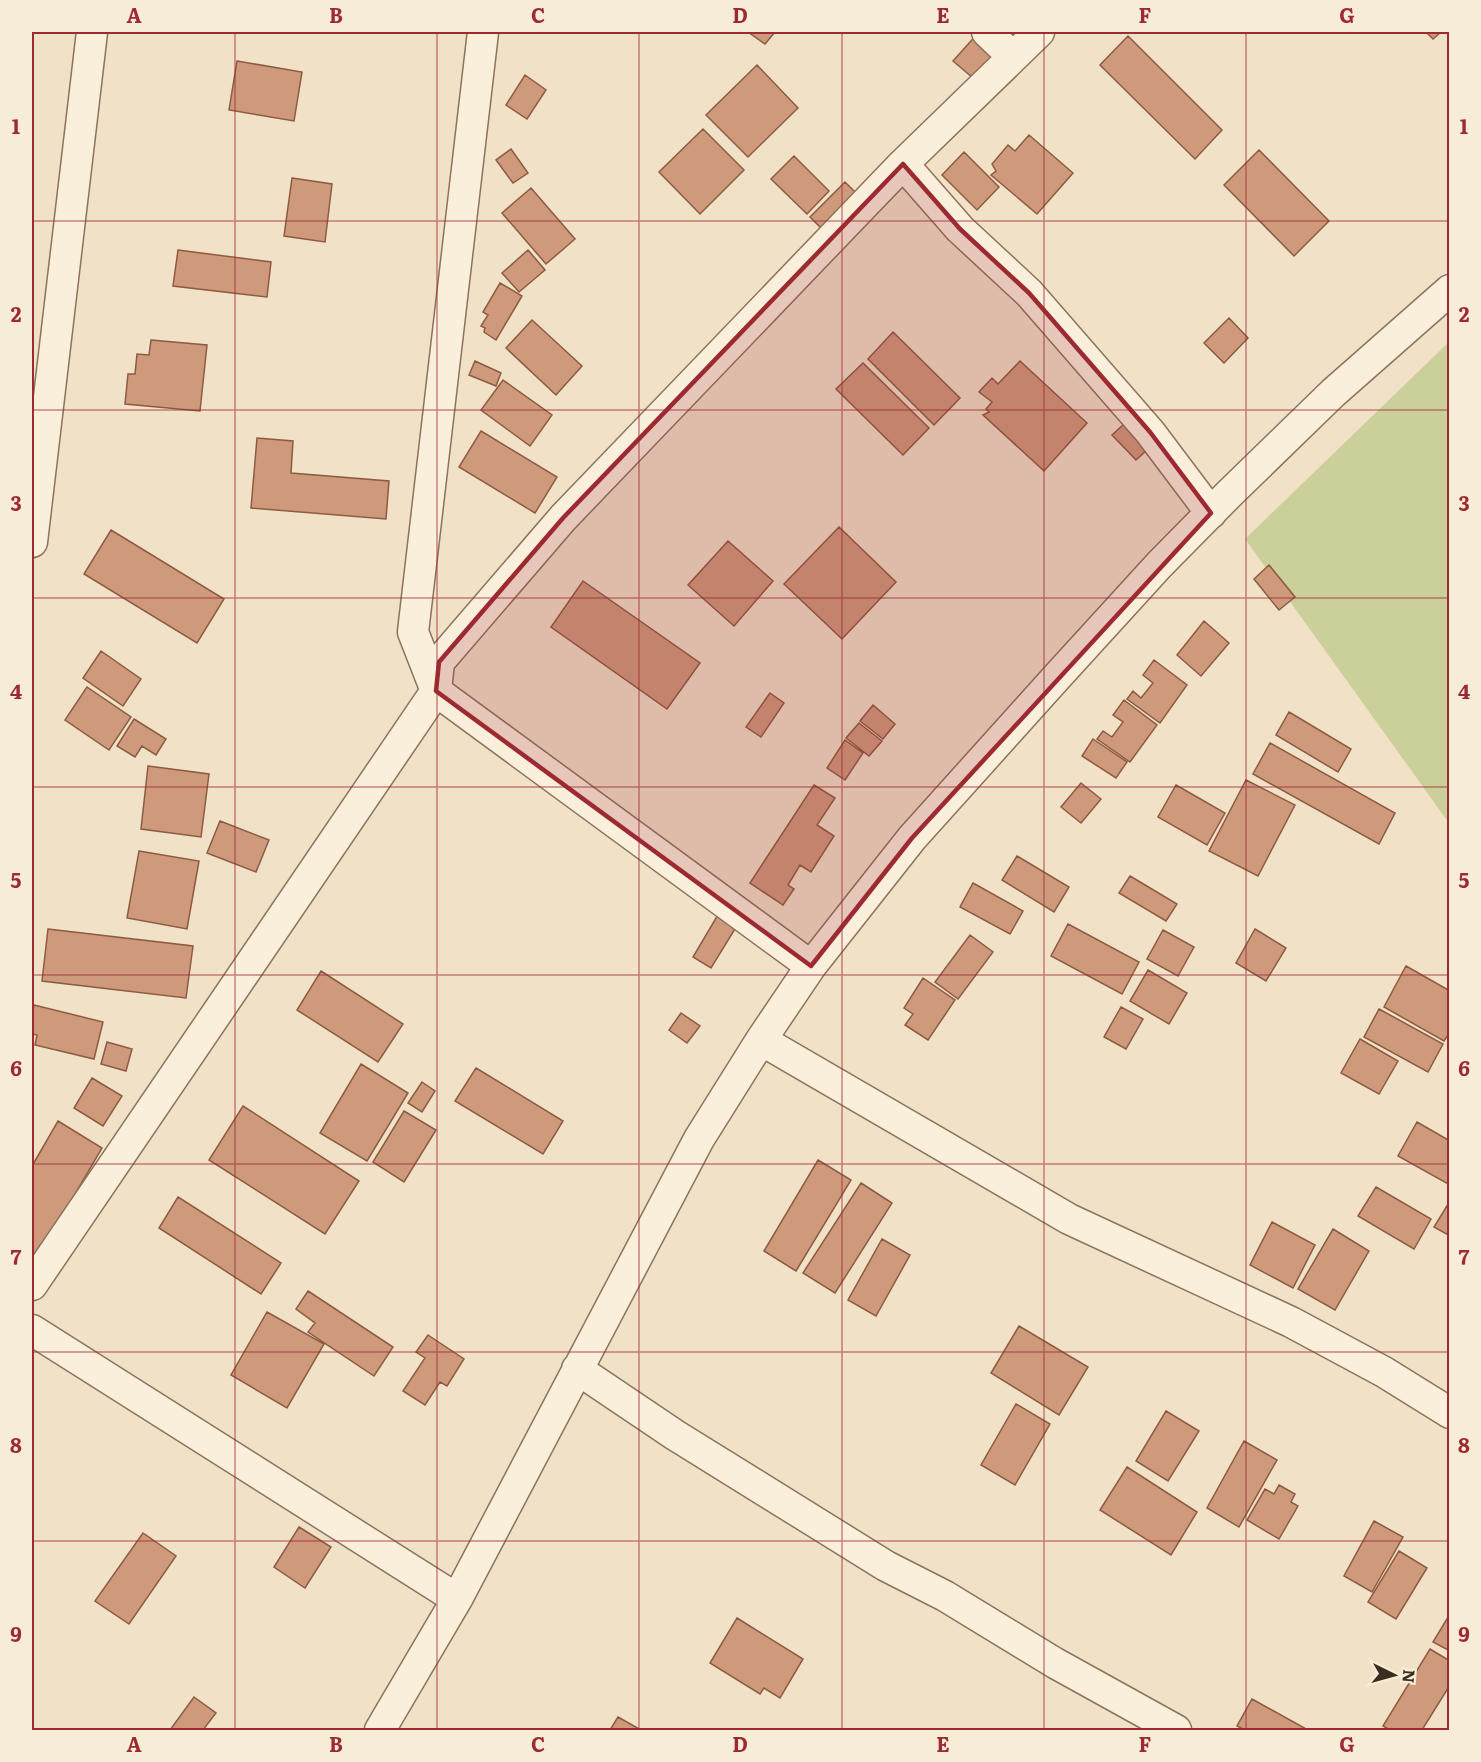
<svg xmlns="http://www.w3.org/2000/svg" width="1481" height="1762" font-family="Literata,serif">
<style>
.green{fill:#cbcf9a}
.building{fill:#cf9a7c;stroke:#8c5b41;stroke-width:1.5}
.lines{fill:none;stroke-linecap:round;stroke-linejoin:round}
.minor-casing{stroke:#8c735c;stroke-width:33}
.minor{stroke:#faefdb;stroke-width:30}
.marked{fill:#9d2a31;fill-opacity:0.2;stroke:#9d2a31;stroke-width:4.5;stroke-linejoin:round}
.grid{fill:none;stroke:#9d2a31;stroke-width:1.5;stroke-opacity:0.55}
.neatline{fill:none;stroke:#9d2a31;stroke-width:2}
.grid-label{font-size:20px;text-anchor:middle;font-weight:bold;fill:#9d2a31}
</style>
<rect width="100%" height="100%" fill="#f0e1c7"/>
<path class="green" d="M 1449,342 L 1449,823 L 1245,539 Z"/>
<path class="building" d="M 748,32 L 775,32 L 765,44 Z
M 979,32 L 999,49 L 973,78 L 953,61 Z
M 1426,32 L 1441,32 L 1433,39 Z
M 1128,36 L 1222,130 L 1195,159 L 1100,65 Z
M 237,61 L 302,72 L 294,121 L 229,110 Z
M 757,65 L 798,108 L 748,157 L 706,115 Z
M 525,75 L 546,90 L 527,119 L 506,105 Z
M 703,129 L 744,170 L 700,214 L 659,172 Z
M 1029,135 L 1073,173 L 1037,214 L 991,175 L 996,171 L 992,164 L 1008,145 L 1015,151 Z
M 511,149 L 528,173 L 513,183 L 496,160 Z
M 1259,150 L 1329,221 L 1294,256 L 1224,185 Z
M 964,152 L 999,187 L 977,210 L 942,175 Z
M 794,156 L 829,191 L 807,214 L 771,179 Z
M 292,178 L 332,184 L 325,242 L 284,236 Z
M 845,182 L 862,199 L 827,234 L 810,217 Z
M 531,188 L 575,239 L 546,264 L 502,213 Z
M 178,250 L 271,262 L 267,297 L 173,286 Z
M 528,250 L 545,270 L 519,292 L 502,273 Z
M 500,283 L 522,296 L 496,340 L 484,332 L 485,328 L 481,326 L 488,315 L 483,312 Z
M 1229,318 L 1248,338 L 1224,363 L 1204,343 Z
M 532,320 L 582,366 L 556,395 L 506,348 Z
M 893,332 L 960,398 L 934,425 L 868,359 Z
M 151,340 L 207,345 L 200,411 L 125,404 L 128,374 L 135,374 L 137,354 L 149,355 Z
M 475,361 L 501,373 L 496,386 L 469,375 Z
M 1020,361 L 1087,423 L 1044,471 L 983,415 L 989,412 L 986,409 L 992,402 L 979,392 L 992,378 L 998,384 Z
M 863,363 L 929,428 L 903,455 L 836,389 Z
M 503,380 L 552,415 L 530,446 L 481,410 Z
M 1124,424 L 1147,450 L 1136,460 L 1112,435 Z
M 481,431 L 557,477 L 535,513 L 459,467 Z
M 257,438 L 293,441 L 291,473 L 389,481 L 386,519 L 251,508 Z
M 839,527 L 896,582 L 842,639 L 784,584 Z
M 111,530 L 224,599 L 197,643 L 84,574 Z
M 728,541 L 773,581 L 734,626 L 688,585 Z
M 1269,565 L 1295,597 L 1279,610 L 1254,579 Z
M 583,581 L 700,663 L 667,709 L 551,627 Z
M 1204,621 L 1229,643 L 1201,676 L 1177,655 Z
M 101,651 L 141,679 L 123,706 L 83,678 Z
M 1154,660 L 1187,685 L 1160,723 L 1127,699 L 1133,691 L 1141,698 L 1153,683 L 1143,675 Z
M 87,687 L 131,717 L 109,750 L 65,720 Z
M 770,693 L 784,703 L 761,737 L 746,727 Z
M 1124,700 L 1157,725 L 1130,762 L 1097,739 L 1103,731 L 1112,737 L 1123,722 L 1113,715 Z
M 873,705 L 895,724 L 883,739 L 860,721 Z
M 1289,712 L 1351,749 L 1338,772 L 1276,735 Z
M 134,719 L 166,739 L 156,755 L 142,746 L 135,757 L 117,746 Z
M 859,723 L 882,741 L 869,756 L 846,738 Z
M 1093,739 L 1127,762 L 1116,778 L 1082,756 Z
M 845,740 L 863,753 L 845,780 L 827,768 Z
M 1270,743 L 1395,813 L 1379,844 L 1253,774 Z
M 148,766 L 209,774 L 201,837 L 141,829 Z
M 1246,780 L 1295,805 L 1258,876 L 1209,851 Z
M 1081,783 L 1101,799 L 1081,823 L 1061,807 Z
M 814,785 L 835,798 L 817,825 L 834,836 L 811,872 L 800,865 L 788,885 L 794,889 L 783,905 L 750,883 Z
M 1176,785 L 1225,813 L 1207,845 L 1158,817 Z
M 220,821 L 269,840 L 256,872 L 207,853 Z
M 139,851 L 199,861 L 187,929 L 127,918 Z
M 1017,856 L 1069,887 L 1054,912 L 1002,880 Z
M 1130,876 L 1177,904 L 1166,921 L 1119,893 Z
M 973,883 L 1023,911 L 1010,934 L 960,907 Z
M 719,913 L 738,924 L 711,968 L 693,957 Z
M 1068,924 L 1139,962 L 1122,994 L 1051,956 Z
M 48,929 L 193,946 L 186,998 L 42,981 Z
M 1255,929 L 1286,948 L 1266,981 L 1236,963 Z
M 1163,930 L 1194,947 L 1178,976 L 1147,959 Z
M 970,935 L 993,952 L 958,999 L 935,982 Z
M 1406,966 L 1450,991 L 1450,1032 L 1444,1041 L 1384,1007 Z
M 1148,970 L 1187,993 L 1169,1024 L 1130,1001 Z
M 321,971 L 403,1024 L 378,1062 L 297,1010 Z
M 923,978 L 955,1000 L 928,1040 L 905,1025 L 913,1014 L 904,1008 Z
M 34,1005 L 103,1022 L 94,1059 L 35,1045 L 37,1035 L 32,1034 L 32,1014 Z
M 1121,1007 L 1143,1019 L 1126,1049 L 1104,1037 Z
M 1379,1009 L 1443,1044 L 1428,1072 L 1364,1037 Z
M 681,1013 L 700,1026 L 687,1043 L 669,1030 Z
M 1360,1039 L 1398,1061 L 1379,1094 L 1341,1073 Z
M 107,1042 L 132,1049 L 126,1071 L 101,1064 Z
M 361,1064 L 408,1093 L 367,1161 L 320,1133 Z
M 476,1068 L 563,1121 L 543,1154 L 455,1101 Z
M 92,1078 L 122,1096 L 103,1126 L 74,1108 Z
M 422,1082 L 435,1091 L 422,1112 L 408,1103 Z
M 243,1106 L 359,1181 L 325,1234 L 209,1160 Z
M 404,1111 L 436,1130 L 404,1182 L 373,1162 Z
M 58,1121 L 102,1148 L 32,1268 L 32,1166 Z
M 1417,1122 L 1450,1141 L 1450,1185 L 1398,1156 Z
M 818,1160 L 851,1180 L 796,1271 L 764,1251 Z
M 861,1183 L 892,1203 L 835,1293 L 803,1273 Z
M 1376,1187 L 1431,1219 L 1414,1249 L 1358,1216 Z
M 178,1197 L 281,1263 L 261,1294 L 159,1228 Z
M 1450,1201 L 1450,1236 L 1434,1227 Z
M 1272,1222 L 1315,1245 L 1293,1288 L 1250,1265 Z
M 1333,1229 L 1369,1251 L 1335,1310 L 1298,1289 Z
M 882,1239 L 910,1255 L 876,1316 L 848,1300 Z
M 308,1291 L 393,1347 L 374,1376 L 308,1332 L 315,1323 L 296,1309 Z
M 267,1312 L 324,1344 L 287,1408 L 231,1375 Z
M 1019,1326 L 1088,1367 L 1059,1415 L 991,1373 Z
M 428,1335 L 464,1359 L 447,1386 L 440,1382 L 425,1405 L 403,1391 L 425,1358 L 416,1352 Z
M 1016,1404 L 1050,1424 L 1015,1485 L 981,1465 Z
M 1166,1411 L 1199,1431 L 1168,1481 L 1136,1461 Z
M 1244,1441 L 1277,1460 L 1239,1527 L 1207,1508 Z
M 1127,1467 L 1197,1512 L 1171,1555 L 1100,1510 Z
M 1279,1485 L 1295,1494 L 1291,1502 L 1298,1506 L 1279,1539 L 1247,1520 L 1265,1489 L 1274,1494 Z
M 1374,1521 L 1403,1537 L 1372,1592 L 1344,1576 Z
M 299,1527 L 331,1547 L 305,1588 L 274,1567 Z
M 143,1533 L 176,1556 L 129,1624 L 95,1601 Z
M 1399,1551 L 1427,1568 L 1396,1619 L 1368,1602 Z
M 1450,1614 L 1450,1651 L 1433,1642 Z
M 737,1618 L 803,1659 L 780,1698 L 764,1688 L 760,1694 L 710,1663 Z
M 1430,1649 L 1450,1661 L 1450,1685 L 1422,1730 L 1390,1730 L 1383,1726 Z
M 194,1697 L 216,1713 L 203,1730 L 170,1730 Z
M 1252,1699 L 1308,1730 L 1245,1730 L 1237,1726 Z
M 618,1717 L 641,1730 L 610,1730 Z"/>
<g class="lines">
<defs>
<path id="minor" d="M 483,32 L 413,632 L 436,691 L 811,966
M 987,32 L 1013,57
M 903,164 L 960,229 L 1029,293 L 1150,432 L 1211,513
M 32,542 L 92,32
M 761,1040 L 1069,1219 L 1291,1322 L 1384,1372 L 1450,1413
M 32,1285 L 436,691 L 439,662 L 563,518 L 903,164 L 1039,32
M 32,1330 L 457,1599
M 577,1369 L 675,1435 L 886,1566 L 945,1596 L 1055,1663 L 1176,1730
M 380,1730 L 457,1599 L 699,1139 L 761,1040 L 811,966 L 912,838 L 1055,679 L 1159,565 L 1228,495 L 1333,393 L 1450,290"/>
</defs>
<use href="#minor" class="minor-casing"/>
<use href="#minor" class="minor"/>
</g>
<path class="marked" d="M 903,164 L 960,229 L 1029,293 L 1150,432 L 1211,513 L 912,838 L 811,966 L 436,691 L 439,662 L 563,518 Z"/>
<path class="grid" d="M 235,32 L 235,1730M 437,32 L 437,1730M 639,32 L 639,1730M 842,32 L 842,1730M 1044,32 L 1044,1730M 1246,32 L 1246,1730M 32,221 L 1450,221M 32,410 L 1450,410M 32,598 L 1450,598M 32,787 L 1450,787M 32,975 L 1450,975M 32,1164 L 1450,1164M 32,1352 L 1450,1352M 32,1541 L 1450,1541"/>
<rect width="1481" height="1762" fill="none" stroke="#f7ecd7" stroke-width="66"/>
<g transform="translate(1394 1675) rotate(95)" stroke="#f7ecd7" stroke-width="4.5" paint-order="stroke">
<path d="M0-4.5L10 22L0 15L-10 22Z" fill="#3c2c20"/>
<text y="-9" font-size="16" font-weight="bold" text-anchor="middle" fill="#3c2c20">N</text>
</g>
<rect x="33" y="33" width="1415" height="1696" class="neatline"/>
<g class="grid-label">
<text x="134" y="23">A</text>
<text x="336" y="23">B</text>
<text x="538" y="23">C</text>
<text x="740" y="23">D</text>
<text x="943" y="23">E</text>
<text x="1145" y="23">F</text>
<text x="1347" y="23">G</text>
<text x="16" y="134">1</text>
<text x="1464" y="134">1</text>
<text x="16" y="322">2</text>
<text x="1464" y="322">2</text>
<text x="16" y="511">3</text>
<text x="1464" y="511">3</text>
<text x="16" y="699">4</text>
<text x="1464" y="699">4</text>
<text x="16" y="888">5</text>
<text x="1464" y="888">5</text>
<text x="16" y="1076">6</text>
<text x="1464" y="1076">6</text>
<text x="16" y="1265">7</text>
<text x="1464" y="1265">7</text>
<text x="16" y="1453">8</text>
<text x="1464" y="1453">8</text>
<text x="16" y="1642">9</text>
<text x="1464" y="1642">9</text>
<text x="134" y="1752">A</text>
<text x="336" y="1752">B</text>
<text x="538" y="1752">C</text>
<text x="740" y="1752">D</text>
<text x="943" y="1752">E</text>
<text x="1145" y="1752">F</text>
<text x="1347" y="1752">G</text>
</g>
</svg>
